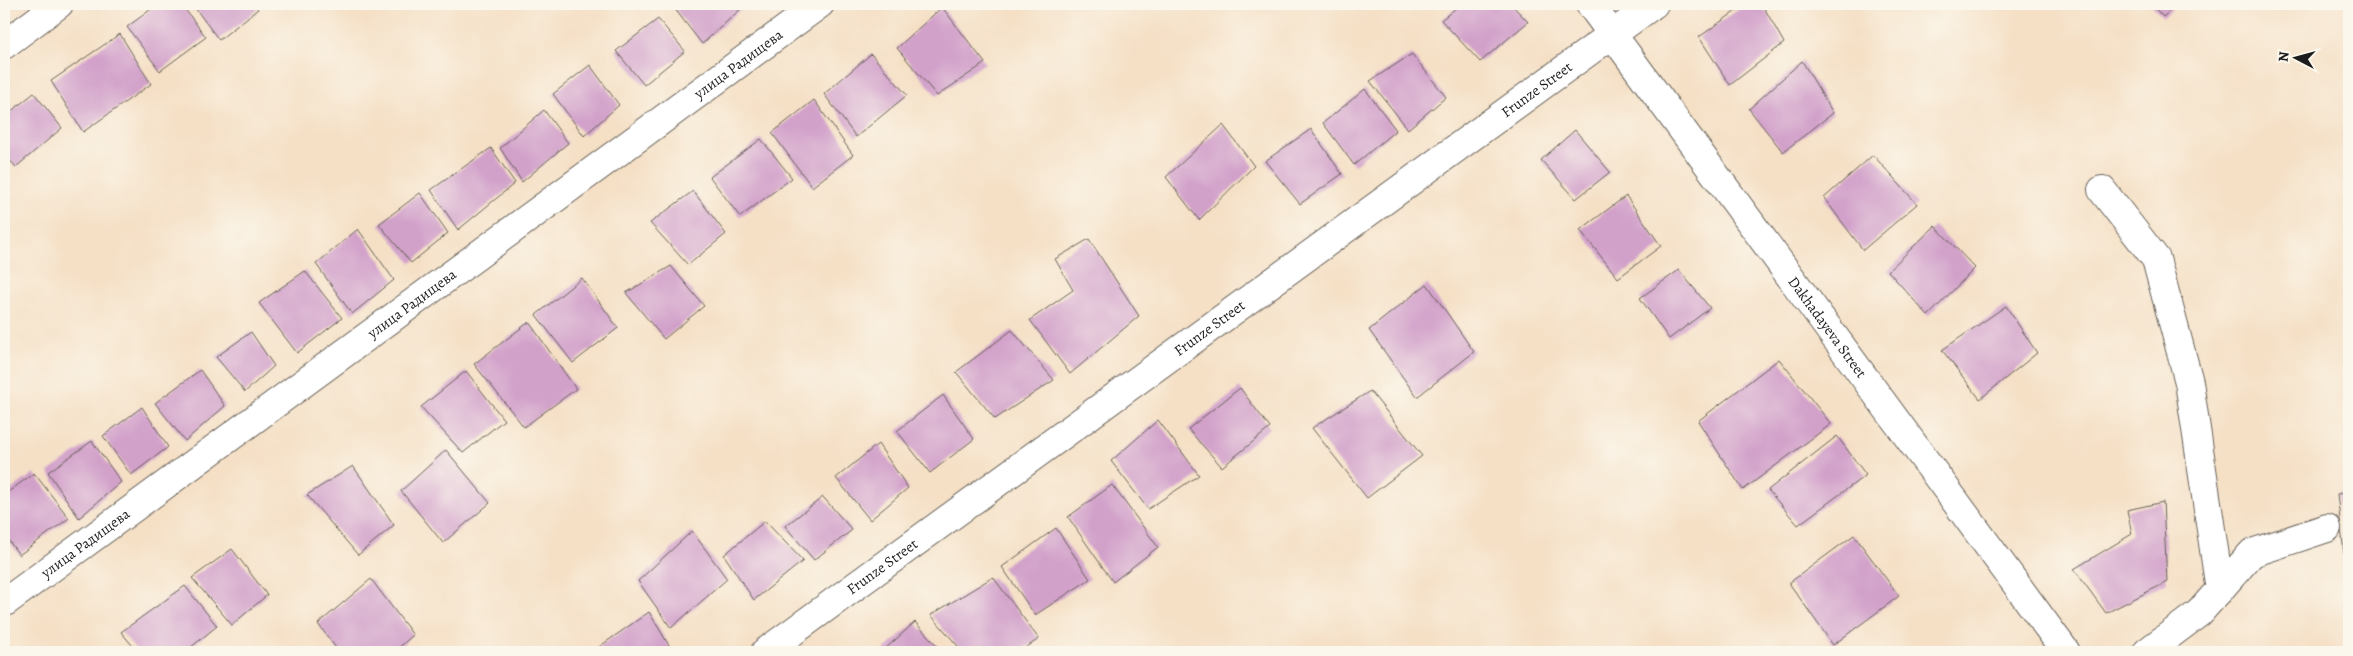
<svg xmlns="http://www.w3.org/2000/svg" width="2353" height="656" viewBox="0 0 2353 656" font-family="Alegreya,serif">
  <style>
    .building { fill: #d2a1ca }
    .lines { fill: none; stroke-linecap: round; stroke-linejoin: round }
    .minor-casing { stroke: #686158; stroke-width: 30 }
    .minor { stroke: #fff; stroke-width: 28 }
    .labels { text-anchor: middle; stroke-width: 4.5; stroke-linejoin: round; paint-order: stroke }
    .street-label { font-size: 15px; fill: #1c1c1c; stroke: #fbf7ec }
  </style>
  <rect width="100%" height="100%" fill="#fbf7ec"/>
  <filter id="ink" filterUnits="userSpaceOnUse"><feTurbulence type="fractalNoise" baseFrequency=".02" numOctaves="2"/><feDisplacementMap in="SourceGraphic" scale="10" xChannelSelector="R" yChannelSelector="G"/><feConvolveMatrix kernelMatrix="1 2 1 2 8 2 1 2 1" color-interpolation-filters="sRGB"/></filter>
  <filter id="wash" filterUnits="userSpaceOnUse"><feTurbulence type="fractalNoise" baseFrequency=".0096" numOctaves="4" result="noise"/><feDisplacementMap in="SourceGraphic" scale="20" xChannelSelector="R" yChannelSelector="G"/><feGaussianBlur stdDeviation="1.12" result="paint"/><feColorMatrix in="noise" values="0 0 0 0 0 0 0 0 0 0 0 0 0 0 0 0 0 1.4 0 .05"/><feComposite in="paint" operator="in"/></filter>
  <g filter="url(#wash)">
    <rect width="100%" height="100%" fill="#f5e0c6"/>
    <g id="blocks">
      <!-- building -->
      <g class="building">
        <polygon points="158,4 181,4 206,37 160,71 127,27"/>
        <polygon points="192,4 254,4 258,9 219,40"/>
        <polygon points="680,4 738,4 742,8 702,44 674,8"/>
        <polygon points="1461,4 1511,4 1528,22 1480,62 1441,20"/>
        <polygon points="1746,4 1762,4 1784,43 1730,85 1699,37"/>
        <polygon points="2151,4 2178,4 2163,17"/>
        <polygon points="942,7 985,63 937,96 897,48"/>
        <polygon points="658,19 685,51 644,85 616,51"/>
        <polygon points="120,34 151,84 83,132 51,81"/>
        <polygon points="871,54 907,95 856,137 824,94"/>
        <polygon points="1412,54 1446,97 1408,129 1370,81"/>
        <polygon points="1802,61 1833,113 1783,152 1749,109"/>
        <polygon points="590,65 619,105 584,136 553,94"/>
        <polygon points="1365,89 1396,130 1354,165 1323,123"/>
        <polygon points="34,93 62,128 16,167 4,154 4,117"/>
        <polygon points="814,100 853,155 812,187 772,133"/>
        <polygon points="544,110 568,143 522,182 500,148"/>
        <polygon points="1223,125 1254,166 1199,220 1166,177"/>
        <polygon points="1311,129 1342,174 1300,204 1265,161"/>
        <polygon points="1575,130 1610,172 1576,199 1541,160"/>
        <polygon points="761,139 792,178 740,217 710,177"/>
        <polygon points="491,148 515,183 458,230 431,190"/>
        <polygon points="1873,155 1917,204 1863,250 1824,198"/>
        <polygon points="693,191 726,234 688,265 650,223"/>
        <polygon points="420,193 448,233 411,263 379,224"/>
        <polygon points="1626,196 1661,246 1618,278 1580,230"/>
        <polygon points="1935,226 1975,268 1928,316 1888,271"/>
        <polygon points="358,229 394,280 352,314 316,264"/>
        <polygon points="1089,239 1139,316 1070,374 1030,320 1073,290 1055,259"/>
        <polygon points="671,266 704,306 664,339 626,293"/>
        <polygon points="1679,270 1710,308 1669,339 1640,298"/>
        <polygon points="305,271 342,318 297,353 259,303"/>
        <polygon points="582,278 618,328 573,363 536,315"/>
        <polygon points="1427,284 1474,352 1417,397 1369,330"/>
        <polygon points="2006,306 2037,353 1980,399 1942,350"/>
        <polygon points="529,322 576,389 524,427 474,364"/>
        <polygon points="1012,330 1054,380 995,419 956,372"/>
        <polygon points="251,332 274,366 245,392 216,357"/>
        <polygon points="1779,359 1831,424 1743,490 1698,421"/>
        <polygon points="200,370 225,406 185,441 155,403"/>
        <polygon points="466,371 504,420 463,453 421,407"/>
        <polygon points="1240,388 1270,428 1222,467 1188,429"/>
        <polygon points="1370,391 1422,456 1367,498 1312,428"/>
        <polygon points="943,395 974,439 930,473 897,431"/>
        <polygon points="142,407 168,447 131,475 103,436"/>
        <polygon points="1158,420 1199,475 1148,509 1111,461"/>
        <polygon points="1837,436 1866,475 1798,525 1768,490"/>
        <polygon points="92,441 121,482 79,518 48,472"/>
        <polygon points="878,444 908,488 870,520 836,478"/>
        <polygon points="446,450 490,503 443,543 401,491"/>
        <polygon points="353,466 394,525 358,555 307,495"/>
        <polygon points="34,473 69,518 19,555 4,534 4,495"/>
        <polygon points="1112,485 1158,547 1113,582 1068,517"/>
        <polygon points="2349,492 2349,587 2348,587 2337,494"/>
        <polygon points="823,497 852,530 814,560 785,526"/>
        <polygon points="2163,502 2167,582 2106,613 2074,569 2132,534 2127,510"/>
        <polygon points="765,521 803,561 754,600 724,555"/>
        <polygon points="1056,528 1090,579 1035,615 1002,567"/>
        <polygon points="692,531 727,579 671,628 638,581"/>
        <polygon points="1854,535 1899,596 1833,645 1789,583"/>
        <polygon points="232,549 267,595 232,625 192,578"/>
        <polygon points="993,577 1039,639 1019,652 963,652 931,615"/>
        <polygon points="371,579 413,635 394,652 339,652 318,624"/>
        <polygon points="185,586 217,626 185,652 138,652 121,632"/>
        <polygon points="649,612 673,652 599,652 596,649"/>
        <polygon points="915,622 943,652 886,652 884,650"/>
      </g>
    </g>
  </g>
  <g filter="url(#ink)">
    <use href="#blocks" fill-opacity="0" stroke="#686158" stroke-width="1"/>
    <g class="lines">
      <!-- minor casing -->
      <g class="minor-casing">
        <g id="minor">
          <path id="s1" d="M1590,4L2066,652"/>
          <polyline points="4,45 59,4"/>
          <polyline points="2102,190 2156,259 2189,382 2220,590"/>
          <path id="s2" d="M4,603L820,4"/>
          <path id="s3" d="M765,652L1654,4"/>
          <polyline points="2147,652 2199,613 2252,553 2327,528"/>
        </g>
      </g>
      <!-- minor -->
      <use href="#minor" class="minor"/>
    </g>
  </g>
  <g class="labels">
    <!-- street labels -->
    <g class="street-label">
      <text dy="5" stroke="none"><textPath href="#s2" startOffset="911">улица Радищева</textPath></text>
      <text dy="5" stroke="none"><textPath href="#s3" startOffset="955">Frunze Street</textPath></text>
      <text dy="5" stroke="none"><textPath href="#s2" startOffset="506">улица Радищева</textPath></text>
      <text dy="5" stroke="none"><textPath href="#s3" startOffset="550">Frunze Street</textPath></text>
      <text dy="5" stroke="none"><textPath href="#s1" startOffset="401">Dakhadayeva Street</textPath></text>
      <text dy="5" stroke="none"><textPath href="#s2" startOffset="101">улица Радищева</textPath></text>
      <text dy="5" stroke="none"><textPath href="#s3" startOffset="145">Frunze Street</textPath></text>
    </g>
  </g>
  <!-- margin -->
  <rect width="2353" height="656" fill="none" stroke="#fbf7ec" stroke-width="20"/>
  <!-- north arrow -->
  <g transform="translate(2296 58) rotate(276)" stroke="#fbf7ec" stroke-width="4" paint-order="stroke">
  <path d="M0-4L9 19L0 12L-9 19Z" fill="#1c1c1c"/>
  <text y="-8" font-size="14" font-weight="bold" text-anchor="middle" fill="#1c1c1c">N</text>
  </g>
</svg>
